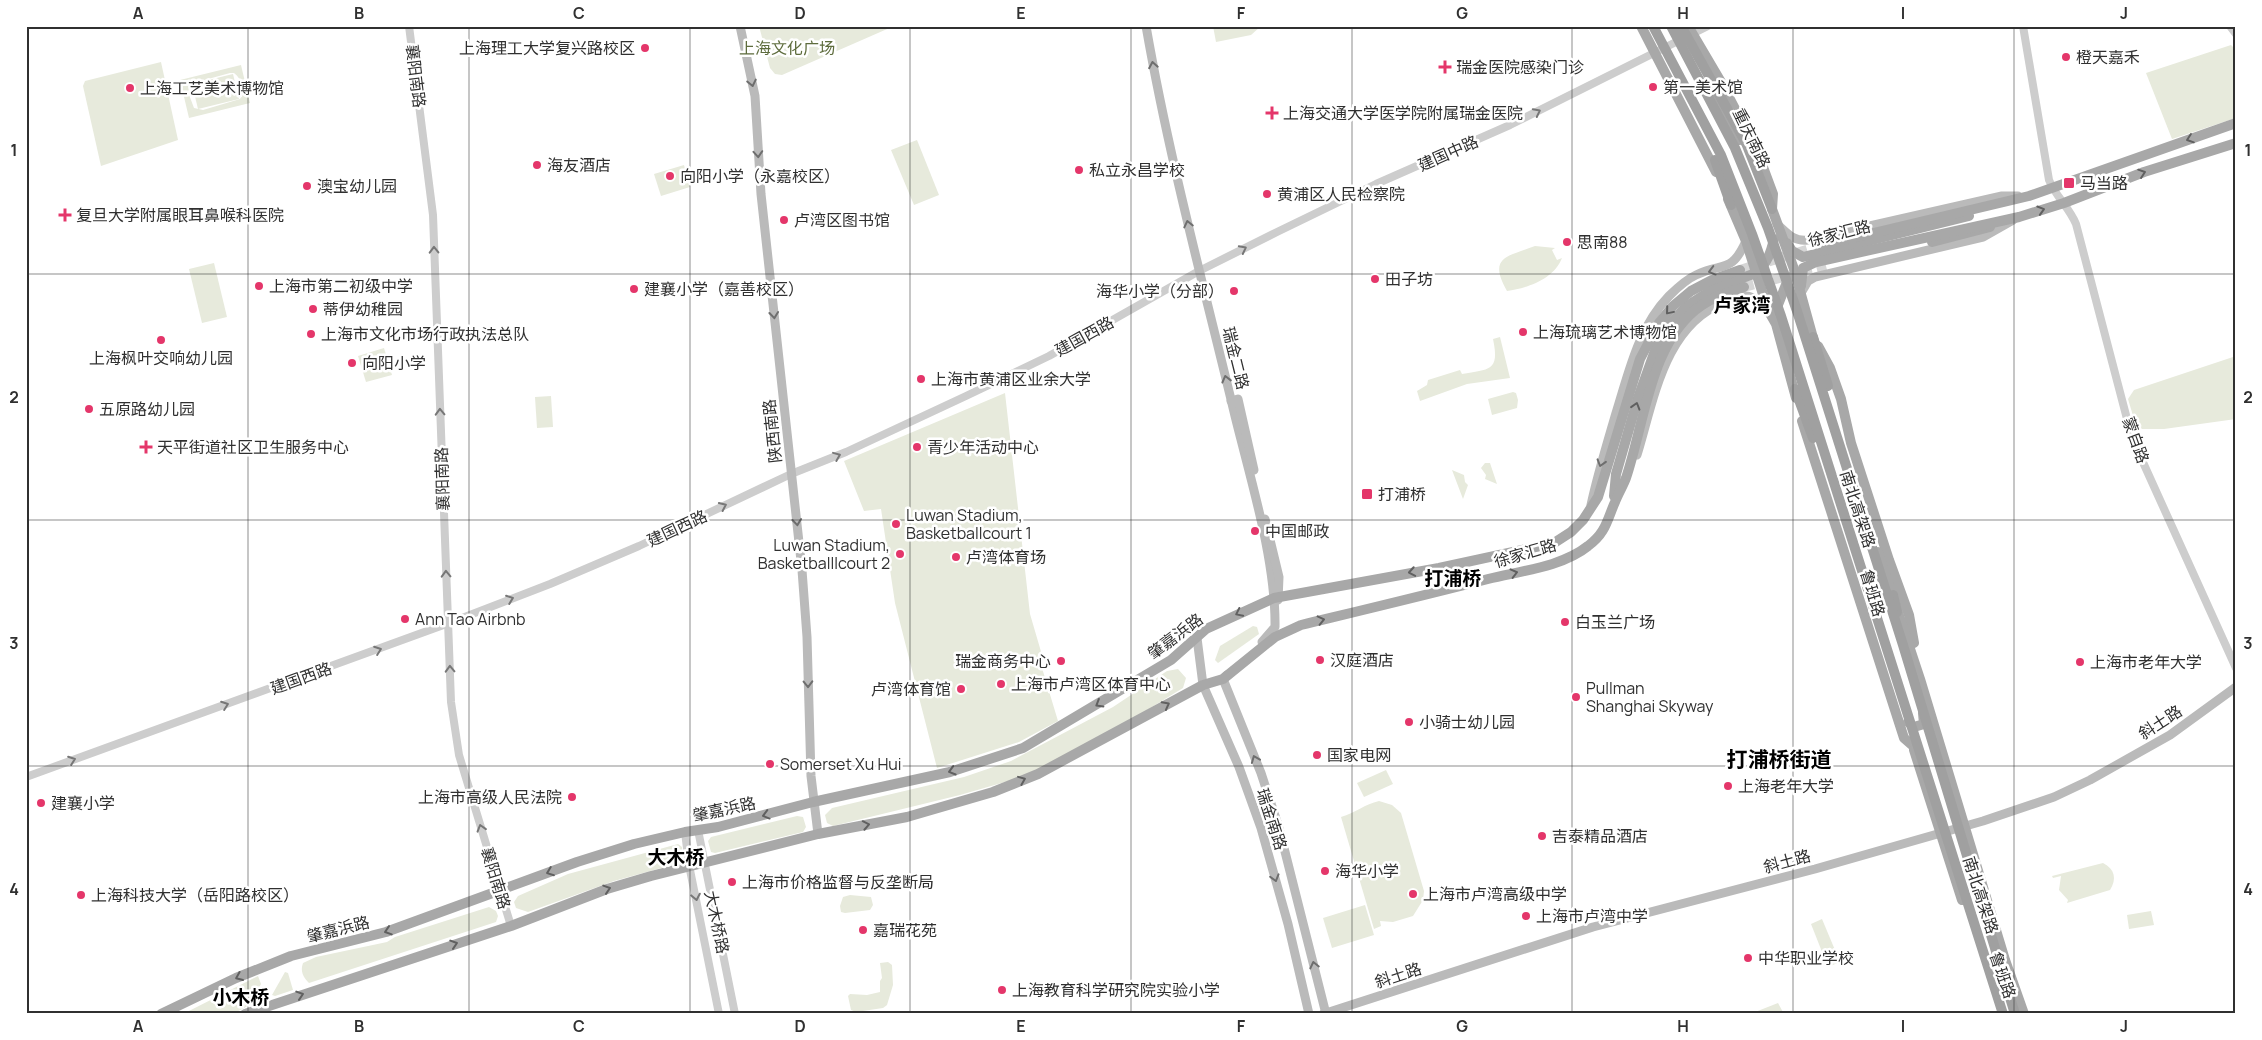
<svg xmlns="http://www.w3.org/2000/svg" width="2262" height="1040" viewBox="0 0 2262 1040" font-family="Manrope,'Noto Sans SC',sans-serif">
  <style>
    .green { fill: #e7eadc; fill-rule: evenodd }
    .lines { fill: none; stroke-linecap: round; stroke-linejoin: round }
    .primary-tunnel { stroke: #d6d6d6; stroke-width: 10; stroke-dasharray: 10 5; stroke-linecap: butt }
    .tertiary { stroke: #cdcdcd; stroke-width: 8 }
    .secondary { stroke: #bababa; stroke-width: 9 }
    .primary { stroke: #a8a8a8; stroke-width: 10 }
    .trunk { stroke: #a0a0a0; stroke-width: 10 }
    .trunk-bridge { stroke: #a0a0a0; stroke-width: 10 }
    .oneway { stroke: #6e6e6e }
    .oneway2 { stroke: #777 }
    .oneway3 { stroke: #606060 }
    .grid { fill: none; stroke: #303030; stroke-width: 1; stroke-opacity: 0.55 }
    .poi-dot { fill: #e4366a; stroke: #fff; stroke-width: 2 }
    .labels { text-anchor: middle; stroke-width: 5; stroke-linejoin: round; paint-order: stroke }
    .poi-label { font-size: 16px; fill: #303030; stroke: #fff; text-anchor: start }
    .park-label { font-size: 16px; fill: #5e6c3d; stroke: #fff }
    .street-label { font-size: 16px; fill: #303030; stroke: #fff }
    .quarter-label { font-size: 19px; font-weight: bold; fill: #000; stroke: #fff }
    .district-label { font-size: 21px; font-weight: bold; fill: #000; stroke: #fff }
    .neatline { fill: none; stroke: #303030; stroke-width: 2 }
    .grid-label { font-size: 16px; text-anchor: middle; font-weight: bold; fill: #303030 }
  </style>
  <rect width="100%" height="100%" fill="#fff"/>
  <!-- green -->
  <g class="green">
    <polygon points="759,26 894,26 782,75 775,74 770,68"/>
    <polygon points="1213,26 1261,26 1251,35 1216,42"/>
    <polygon points="2231,45 2236,50 2236,118 2172,139 2146,73"/>
    <polygon points="161,62 178,140 101,166 83,86 85,81"/>
    <path d="M241,65L250,103L189,118L180,80ZM230,73H234C242,79 246,91 240,99L203,110L194,108L188,92L190,84Z"/>
    <polygon points="233,74 239,99 198,109 192,84"/>
    <polygon points="917,140 939,195 914,205 891,150"/>
    <polygon points="684,165 690,187 661,196 654,174"/>
    <path d="M1535,246L1555,248L1552,250L1557,260L1562,258C1554,279 1528,288 1507,291C1488,257 1506,257 1535,246Z"/>
    <polygon points="214,263 227,317 202,323 189,269"/>
    <path d="M1500,337L1510,378L1467,384L1420,401L1417,391L1427,385L1428,380L1460,370L1462,374C1489,369 1500,372 1493,339Z"/>
    <polygon points="384,348 392,375 366,382 358,356"/>
    <polygon points="2236,356 2236,419 2164,429 2137,429 2128,399 2134,390"/>
    <polygon points="1513,392 1516,393 1518,400 1517,408 1492,415 1488,399"/>
    <polygon points="1005,393 1030,614 1042,655 1039,658 1058,721 1019,742 937,768 895,603 881,509 864,511 844,461"/>
    <polygon points="551,396 553,427 537,428 535,397"/>
    <polygon points="1485,463 1490,463 1497,484 1485,479 1486,475 1481,468"/>
    <polygon points="1452,470 1464,475 1465,482 1468,485 1463,499"/>
    <polygon points="1253,626 1257,627 1259,634 1218,663 1215,660 1220,646"/>
    <polygon points="1178,669 1186,678 1183,688 1124,724 1029,775 960,795 833,826 827,823 825,815 832,808 964,777 1011,761 1113,707 1167,671"/>
    <polygon points="1386,770 1393,784 1364,797 1357,783"/>
    <path d="M1379,801L1392,805L1401,813L1424,891L1423,900L1413,916L1393,922L1380,921L1381,926L1374,929L1341,817C1355,813 1365,804 1379,801Z"/>
    <polygon points="797,816 803,817 806,827 803,832 715,853 711,852 708,841 711,837"/>
    <polygon points="678,844 682,847 683,862 614,881 528,912 516,908 514,902 518,896 568,874"/>
    <path d="M2103,863C2115,869 2117,879 2110,890L2067,903L2068,900L2059,890L2061,876L2053,878L2052,876Z"/>
    <polygon points="850,895 871,897 873,905 870,910 845,913 841,912 840,906 843,897"/>
    <polygon points="1365,905 1374,935 1332,948 1323,918"/>
    <path d="M489,907L496,911L498,916L496,922L309,983C303,977 300,971 303,963L316,957L387,942L395,937Z"/>
    <polygon points="2151,911 2154,925 2129,929 2127,915"/>
    <polygon points="1822,919 1840,962 1828,967 1811,924"/>
    <polygon points="888,962 892,965 893,985 887,1005 883,1008 856,1012 851,1010 848,996 850,994 867,995 880,992 880,981 882,978 880,963"/>
    <polygon points="285,972 288,973 293,990 275,996 272,995"/>
    <path d="M258,976L261,984C258,989 255,997 251,1002C237,1020 203,1014 183,1014Z"/>
    <polygon points="1778,1003 1784,1014 1750,1014"/>
  </g>
  <g class="lines">
    <!-- primary-tunnel -->
    <g class="primary-tunnel">
      <polyline points="1740,270 1823,245"/>
      <polyline points="1744,287 1826,266"/>
    </g>
    <!-- tertiary -->
    <g class="tertiary">
      <polyline points="409,26 433,215 451,702 459,755 511,926"/>
      <path d="M2023,26L2049,180C2056,197 2069,207 2076,224L2132,438L2236,668"/>
      <polyline points="2230,26 2236,34"/>
      <polyline points="26,777 449,623 550,584 639,546 791,474 846,452 966,396 1049,356 1199,271 1277,232 1376,184 1510,125 1708,26"/>
      <polyline points="698,830 735,1014"/>
      <polyline points="685,832 689,865 719,1014"/>
    </g>
    <!-- secondary -->
    <g class="secondary">
      <polyline points="740,26 755,96 761,194 802,570 807,637 811,776 818,834"/>
      <path d="M1146,26C1169,158 1204,287 1235,416C1251,481 1276,561 1275,627L1262,642"/>
      <path d="M1777,224C1787,233 1794,242 1808,240L2002,196H2018"/>
      <polyline points="1801,293 1808,281 1815,277 1983,237 2013,220"/>
      <polyline points="1231,401 1238,399 1254,470"/>
      <path d="M1637,455C1654,400 1664,325 1725,302C1747,293 1751,293 1768,310"/>
      <path d="M1591,505C1598,473 1607,444 1616,413C1629,372 1638,328 1669,296C1676,289 1687,279 1696,275C1724,262 1731,274 1746,241"/>
      <polyline points="1265,519 1279,577 1278,600"/>
      <polyline points="1197,638 1203,685 1239,767 1261,828 1288,924 1309,1014"/>
      <polyline points="1227,675 1223,679 1261,773 1279,828 1326,1014"/>
      <polyline points="1323,1014 1593,927 1815,869 1983,821 2054,797 2090,780 2170,735 2236,687"/>
    </g>
    <!-- primary -->
    <g class="primary">
      <polyline points="1641,26 1716,172"/>
      <polyline points="1688,26 1721,82 1757,151 1773,194 1772,209 1794,269 1815,345"/>
      <polyline points="1712,91 1739,140"/>
      <polyline points="1728,199 1746,241 1768,310 1776,324 1796,398"/>
      <polyline points="1932,242 1990,227"/>
      <polyline points="1787,243 1792,251 1803,257 1969,216"/>
      <polyline points="1823,245 2029,196 2236,123"/>
      <polyline points="1801,286 1803,268 1816,262 2019,217 2064,203 2144,172 2236,143"/>
      <polyline points="1776,310 1789,277"/>
      <polyline points="1818,346 1830,368 1841,399 1851,443 1889,560 1909,615 1914,643"/>
      <polyline points="1802,421 1904,738 1912,745"/>
      <path d="M1614,496L1616,474L1638,398L1657,345L1671,323L1687,306L1715,288L1756,273C1767,264 1771,252 1774,239"/>
      <polyline points="1878,552 1920,679 2005,960 2024,1014"/>
      <polyline points="1908,722 1914,727 1924,724 1923,713"/>
      <polyline points="1914,750 1962,900"/>
      <polyline points="161,1014 236,978 291,956 386,932 577,862 634,844 685,832 718,827 813,802 950,772 1023,748 1171,660 1206,629 1274,598 1439,568 1554,543 1571,532 1583,520 1598,497 1640,359 1659,323 1673,306 1691,291 1712,280 1740,270"/>
      <path d="M245,1014L511,926L607,889L651,876L818,834L907,817L993,792L1038,774L1203,685L1223,679L1275,637L1301,625C1363,610 1426,595 1488,579C1520,571 1562,567 1588,546C1606,533 1607,520 1615,502C1618,494 1623,486 1626,478C1645,422 1650,340 1702,305C1715,296 1729,292 1744,287"/>
    </g>
    <!-- trunk -->
    <g class="trunk">
      <polyline points="1746,143 1772,209"/>
      <polyline points="1715,160 1731,205"/>
      <polyline points="1813,337 1828,386"/>
      <polyline points="1795,389 1813,438"/>
      <polyline points="1893,595 1897,612"/>
    </g>
    <!-- trunk-bridge -->
    <g class="trunk-bridge">
      <polyline points="1653,26 1721,155 1752,234 1781,316 2003,1014"/>
      <polyline points="1671,26 1735,148 1768,228 1797,311 1903,645 2015,1014"/>
      <polyline points="1681,26 1746,143"/>
    </g>
  </g>
  <!-- one-way arrows -->
  <defs><path id="oneway-chevron" d="M-2-3.5L2.5 0L-2 3.5" fill="none" stroke-width="1.6" stroke-linecap="round" stroke-linejoin="round" transform="scale(1.25)"/></defs>
  <g class="oneway">
    <use href="#oneway-chevron" transform="translate(1153 65) rotate(-100)"/>
    <use href="#oneway-chevron" transform="translate(752 83) rotate(78)"/>
    <use href="#oneway-chevron" transform="translate(758 154) rotate(86)"/>
    <use href="#oneway-chevron" transform="translate(1188 224) rotate(-103)"/>
    <use href="#oneway-chevron" transform="translate(1712 271) rotate(165)"/>
    <use href="#oneway-chevron" transform="translate(774 315) rotate(84)"/>
    <use href="#oneway-chevron" transform="translate(1226 379) rotate(-104)"/>
    <use href="#oneway-chevron" transform="translate(1601 463) rotate(107)"/>
    <use href="#oneway-chevron" transform="translate(797 522) rotate(84)"/>
    <use href="#oneway-chevron" transform="translate(808 684) rotate(89)"/>
    <use href="#oneway-chevron" transform="translate(1255 759) rotate(-112)"/>
    <use href="#oneway-chevron" transform="translate(1275 878) rotate(74)"/>
    <use href="#oneway-chevron" transform="translate(1314 965) rotate(-103)"/>
  </g>
  <g class="oneway2">
    <use href="#oneway-chevron" transform="translate(1537 112) rotate(-27)"/>
    <use href="#oneway-chevron" transform="translate(1243 249) rotate(-27)"/>
    <use href="#oneway-chevron" transform="translate(434 250) rotate(-91)"/>
    <use href="#oneway-chevron" transform="translate(440 412) rotate(-92)"/>
    <use href="#oneway-chevron" transform="translate(837 456) rotate(-22)"/>
    <use href="#oneway-chevron" transform="translate(723 506) rotate(-25)"/>
    <use href="#oneway-chevron" transform="translate(446 574) rotate(-92)"/>
    <use href="#oneway-chevron" transform="translate(510 599) rotate(-21)"/>
    <use href="#oneway-chevron" transform="translate(378 650) rotate(-20)"/>
    <use href="#oneway-chevron" transform="translate(450 669) rotate(-92)"/>
    <use href="#oneway-chevron" transform="translate(225 705) rotate(-20)"/>
    <use href="#oneway-chevron" transform="translate(72 760) rotate(-20)"/>
    <use href="#oneway-chevron" transform="translate(481 828) rotate(-107)"/>
    <use href="#oneway-chevron" transform="translate(696 897) rotate(79)"/>
  </g>
  <g class="oneway3">
    <use href="#oneway-chevron" transform="translate(2190 139) rotate(161)"/>
    <use href="#oneway-chevron" transform="translate(2142 173) rotate(-19)"/>
    <use href="#oneway-chevron" transform="translate(2041 210) rotate(-17)"/>
    <use href="#oneway-chevron" transform="translate(1669 311) rotate(130)"/>
    <use href="#oneway-chevron" transform="translate(1636 406) rotate(-73)"/>
    <use href="#oneway-chevron" transform="translate(1412 572) rotate(170)"/>
    <use href="#oneway-chevron" transform="translate(1514 573) rotate(-14)"/>
    <use href="#oneway-chevron" transform="translate(1239 613) rotate(154)"/>
    <use href="#oneway-chevron" transform="translate(1321 620) rotate(-13)"/>
    <use href="#oneway-chevron" transform="translate(1099 704) rotate(149)"/>
    <use href="#oneway-chevron" transform="translate(1166 705) rotate(-28)"/>
    <use href="#oneway-chevron" transform="translate(952 771) rotate(164)"/>
    <use href="#oneway-chevron" transform="translate(1022 780) rotate(-22)"/>
    <use href="#oneway-chevron" transform="translate(766 815) rotate(165)"/>
    <use href="#oneway-chevron" transform="translate(866 825) rotate(-11)"/>
    <use href="#oneway-chevron" transform="translate(550 872) rotate(159)"/>
    <use href="#oneway-chevron" transform="translate(607 889) rotate(-18)"/>
    <use href="#oneway-chevron" transform="translate(388 931) rotate(162)"/>
    <use href="#oneway-chevron" transform="translate(454 944) rotate(-18)"/>
    <use href="#oneway-chevron" transform="translate(239 977) rotate(157)"/>
    <use href="#oneway-chevron" transform="translate(300 995) rotate(-18)"/>
  </g>
  <!-- grid -->
  <path class="grid" d="M248,26V1014M469,26V1014M690,26V1014M910,26V1014M1131,26V1014M1352,26V1014M1572,26V1014M1793,26V1014M2014,26V1014M26,274H2236M26,520H2236M26,766H2236"/>
  <!-- markers -->
  <g class="poi-dot">
    <circle cx="645" cy="48" r="5"/>
    <circle cx="2066" cy="57" r="5"/>
    <path d="M1442.5 59.5h5v5h5v5h-5v5h-5v-5h-5v-5h5z"/>
    <circle cx="1653" cy="87" r="5"/>
    <circle cx="130" cy="88" r="5"/>
    <path d="M1269.5 105.5h5v5h5v5h-5v5h-5v-5h-5v-5h5z"/>
    <circle cx="537" cy="165" r="5"/>
    <circle cx="1079" cy="170" r="5"/>
    <circle cx="670" cy="176" r="5"/>
    <rect x="2063" y="177" width="12" height="12" rx="2.5"/>
    <circle cx="307" cy="186" r="5"/>
    <circle cx="1267" cy="194" r="5"/>
    <path d="M62.5 207.5h5v5h5v5h-5v5h-5v-5h-5v-5h5z"/>
    <circle cx="784" cy="220" r="5"/>
    <circle cx="1567" cy="242" r="5"/>
    <circle cx="1375" cy="279" r="5"/>
    <circle cx="259" cy="286" r="5"/>
    <circle cx="634" cy="289" r="5"/>
    <circle cx="1234" cy="291" r="5"/>
    <circle cx="313" cy="309" r="5"/>
    <circle cx="1523" cy="332" r="5"/>
    <circle cx="311" cy="334" r="5"/>
    <circle cx="161" cy="340" r="5"/>
    <circle cx="352" cy="363" r="5"/>
    <circle cx="921" cy="379" r="5"/>
    <circle cx="89" cy="409" r="5"/>
    <path d="M143.5 439.5h5v5h5v5h-5v5h-5v-5h-5v-5h5z"/>
    <circle cx="917" cy="447" r="5"/>
    <rect x="1361" y="488" width="12" height="12" rx="2.5"/>
    <circle cx="896" cy="524" r="5"/>
    <circle cx="1255" cy="531" r="5"/>
    <circle cx="900" cy="554" r="5"/>
    <circle cx="956" cy="557" r="5"/>
    <circle cx="405" cy="619" r="5"/>
    <circle cx="1565" cy="622" r="5"/>
    <circle cx="1320" cy="660" r="5"/>
    <circle cx="1061" cy="661" r="5"/>
    <circle cx="2080" cy="662" r="5"/>
    <circle cx="1001" cy="684" r="5"/>
    <circle cx="961" cy="689" r="5"/>
    <circle cx="1576" cy="697" r="5"/>
    <circle cx="1409" cy="722" r="5"/>
    <circle cx="1317" cy="755" r="5"/>
    <circle cx="770" cy="764" r="5"/>
    <circle cx="1728" cy="786" r="5"/>
    <circle cx="572" cy="797" r="5"/>
    <circle cx="41" cy="803" r="5"/>
    <circle cx="1542" cy="836" r="5"/>
    <circle cx="1325" cy="871" r="5"/>
    <circle cx="732" cy="882" r="5"/>
    <circle cx="1413" cy="894" r="5"/>
    <circle cx="81" cy="895" r="5"/>
    <circle cx="1526" cy="916" r="5"/>
    <circle cx="863" cy="930" r="5"/>
    <circle cx="1748" cy="958" r="5"/>
    <circle cx="1002" cy="990" r="5"/>
  </g>
  <g class="labels">
    <!-- poi labels -->
    <g class="poi-label">
      <text x="635" y="54" text-anchor="end">上海理工大学复兴路校区</text>
      <text x="2076" y="63">橙天嘉禾</text>
      <text x="1456" y="73">瑞金医院感染门诊</text>
      <text x="1663" y="93">第一美术馆</text>
      <text x="140" y="94">上海工艺美术博物馆</text>
      <text x="1283" y="119">上海交通大学医学院附属瑞金医院</text>
      <text x="547" y="171">海友酒店</text>
      <text x="1089" y="176">私立永昌学校</text>
      <text x="680" y="182">向阳小学（永嘉校区）</text>
      <text x="2080" y="189">马当路</text>
      <text x="317" y="192">澳宝幼儿园</text>
      <text x="1277" y="200">黄浦区人民检察院</text>
      <text x="76" y="221">复旦大学附属眼耳鼻喉科医院</text>
      <text x="794" y="226">卢湾区图书馆</text>
      <text x="1577" y="248">思南88</text>
      <text x="1385" y="285">田子坊</text>
      <text x="269" y="292">上海市第二初级中学</text>
      <text x="644" y="295">建襄小学（嘉善校区）</text>
      <text x="1224" y="297" text-anchor="end">海华小学（分部）</text>
      <text x="323" y="315">蒂伊幼稚园</text>
      <text x="1533" y="338">上海琉璃艺术博物馆</text>
      <text x="321" y="340">上海市文化市场行政执法总队</text>
      <text x="161" y="364" text-anchor="middle">上海枫叶交响幼儿园</text>
      <text x="362" y="369">向阳小学</text>
      <text x="931" y="385">上海市黄浦区业余大学</text>
      <text x="99" y="415">五原路幼儿园</text>
      <text x="157" y="453">天平街道社区卫生服务中心</text>
      <text x="927" y="453">青少年活动中心</text>
      <text x="1378" y="500">打浦桥</text>
      <text x="906" y="521">Luwan Stadium,<tspan x="906" dy="18">Basketballcourt 1</tspan></text>
      <text x="1265" y="537">中国邮政</text>
      <text x="890" y="551" text-anchor="end">Luwan Stadium,<tspan x="890" dy="18">Basketballlcourt 2</tspan></text>
      <text x="966" y="563">卢湾体育场</text>
      <text x="415" y="625">Ann Tao Airbnb</text>
      <text x="1575" y="628">白玉兰广场</text>
      <text x="1330" y="666">汉庭酒店</text>
      <text x="1051" y="667" text-anchor="end">瑞金商务中心</text>
      <text x="2090" y="668">上海市老年大学</text>
      <text x="1011" y="690">上海市卢湾区体育中心</text>
      <text x="1586" y="694">Pullman<tspan x="1586" dy="18">Shanghai Skyway</tspan></text>
      <text x="951" y="695" text-anchor="end">卢湾体育馆</text>
      <text x="1419" y="728">小骑士幼儿园</text>
      <text x="1327" y="761">国家电网</text>
      <text x="780" y="770">Somerset Xu Hui</text>
      <text x="1738" y="792">上海老年大学</text>
      <text x="562" y="803" text-anchor="end">上海市高级人民法院</text>
      <text x="51" y="809">建襄小学</text>
      <text x="1552" y="842">吉泰精品酒店</text>
      <text x="1335" y="877">海华小学</text>
      <text x="742" y="888">上海市价格监督与反垄断局</text>
      <text x="1423" y="900">上海市卢湾高级中学</text>
      <text x="91" y="901">上海科技大学（岳阳路校区）</text>
      <text x="1536" y="922">上海市卢湾中学</text>
      <text x="873" y="936">嘉瑞花苑</text>
      <text x="1758" y="964">中华职业学校</text>
      <text x="1012" y="996">上海教育科学研究院实验小学</text>
    </g>
    <!-- park labels -->
    <g class="park-label">
      <text x="787" y="54">上海文化广场</text>
    </g>
    <!-- street labels -->
    <g class="street-label">
      <text transform="translate(416 76) rotate(83)" y="6">襄阳南路</text>
      <text transform="translate(1752 138) rotate(64)" y="6">重庆南路</text>
      <text transform="translate(1448 153) rotate(-24)" y="6">建国中路</text>
      <text transform="translate(1839 233) rotate(-14)" y="6">徐家汇路</text>
      <text transform="translate(1084 336) rotate(-29)" y="6">建国西路</text>
      <text transform="translate(1236 358) rotate(76)" y="6">瑞金二路</text>
      <text transform="translate(772 431) rotate(-96)" y="6">陕西南路</text>
      <text transform="translate(2136 440) rotate(70)" y="6">蒙自路</text>
      <text transform="translate(442 479) rotate(-92)" y="6">襄阳南路</text>
      <text transform="translate(1858 509) rotate(72)" y="6">南北高架路</text>
      <text transform="translate(677 528) rotate(-25)" y="6">建国西路</text>
      <text transform="translate(1525 553) rotate(-16)" y="6">徐家汇路</text>
      <text transform="translate(1873 593) rotate(73)" y="6">鲁班路</text>
      <text transform="translate(1175 636) rotate(-37)" y="6">肇嘉浜路</text>
      <text transform="translate(301 678) rotate(-20)" y="6">建国西路</text>
      <text transform="translate(2160 722) rotate(-33)" y="6">斜土路</text>
      <text transform="translate(724 809) rotate(-12)" y="6">肇嘉浜路</text>
      <text transform="translate(1272 819) rotate(72)" y="6">瑞金南路</text>
      <text transform="translate(1787 861) rotate(-15)" y="6">斜土路</text>
      <text transform="translate(496 878) rotate(73)" y="6">襄阳南路</text>
      <text transform="translate(1981 895) rotate(72)" y="6">南北高架路</text>
      <text transform="translate(717 922) rotate(78)" y="6">大木桥路</text>
      <text transform="translate(338 929) rotate(-14)" y="6">肇嘉浜路</text>
      <text transform="translate(1398 975) rotate(-18)" y="6">斜土路</text>
      <text transform="translate(2003 975) rotate(71)" y="6">鲁班路</text>
    </g>
    <!-- quarter labels -->
    <g class="quarter-label">
      <text x="1742" y="312">卢家湾</text>
      <text x="1453" y="585">打浦桥</text>
      <text x="676" y="864">大木桥</text>
      <text x="241" y="1004">小木桥</text>
    </g>
    <!-- district labels -->
    <g class="district-label">
      <text x="1779" y="767">打浦桥街道</text>
    </g>
  </g>
  <!-- border -->
  <rect width="2262" height="1040" fill="none" stroke="#ffffff" stroke-width="55"/>
  <rect x="28" y="28" width="2206" height="984" class="neatline"/>
  <g class="grid-label">
    <text x="138" y="19">A</text>
    <text x="359" y="19">B</text>
    <text x="579" y="19">C</text>
    <text x="800" y="19">D</text>
    <text x="1021" y="19">E</text>
    <text x="1241" y="19">F</text>
    <text x="1462" y="19">G</text>
    <text x="1683" y="19">H</text>
    <text x="1903" y="19">I</text>
    <text x="2124" y="19">J</text>
    <text x="14" y="156">1</text>
    <text x="2248" y="156">1</text>
    <text x="14" y="403">2</text>
    <text x="2248" y="403">2</text>
    <text x="14" y="649">3</text>
    <text x="2248" y="649">3</text>
    <text x="14" y="895">4</text>
    <text x="2248" y="895">4</text>
    <text x="138" y="1032">A</text>
    <text x="359" y="1032">B</text>
    <text x="579" y="1032">C</text>
    <text x="800" y="1032">D</text>
    <text x="1021" y="1032">E</text>
    <text x="1241" y="1032">F</text>
    <text x="1462" y="1032">G</text>
    <text x="1683" y="1032">H</text>
    <text x="1903" y="1032">I</text>
    <text x="2124" y="1032">J</text>
  </g>
</svg>
